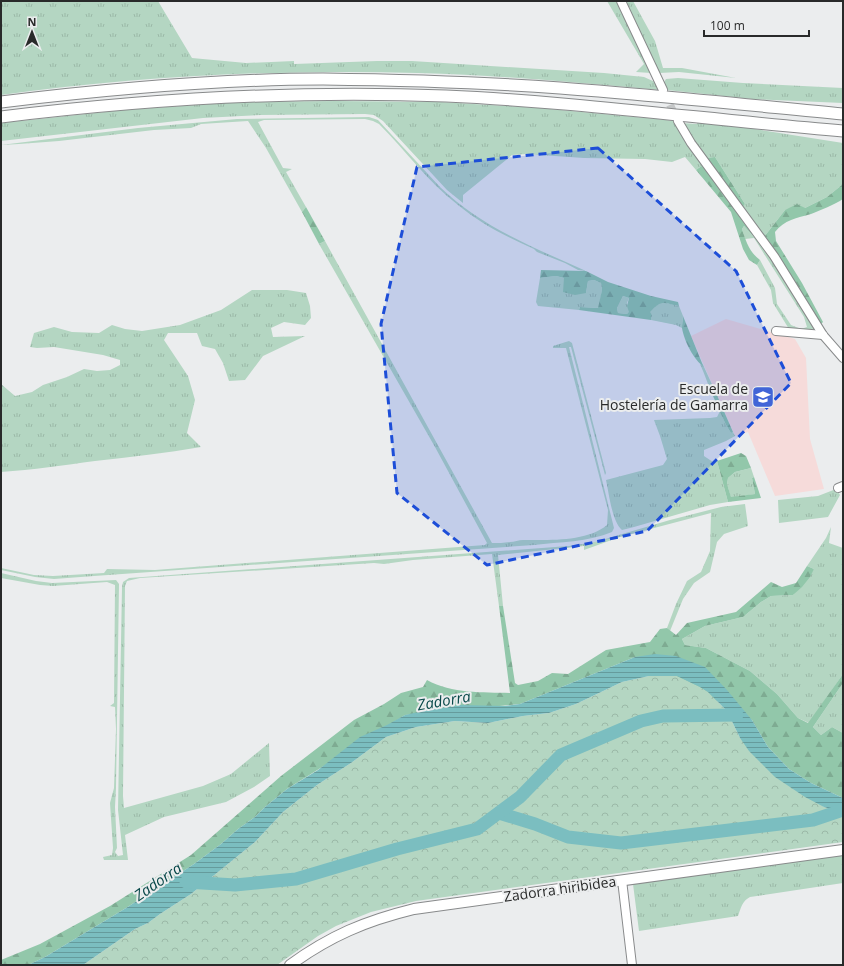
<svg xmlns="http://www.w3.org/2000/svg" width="844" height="966" viewBox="0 0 844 966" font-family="'Open Sans',sans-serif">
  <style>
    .education { fill: #f6dbda }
    .grass { fill: url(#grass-tufts) }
    .forest { fill: url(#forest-firs); fill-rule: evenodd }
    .park { fill: url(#park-crowns) }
    .water { fill: url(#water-rules) }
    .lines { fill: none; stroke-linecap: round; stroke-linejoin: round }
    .river { stroke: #7bbec0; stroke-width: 13 }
    .minor-tunnel { stroke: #c4c6c7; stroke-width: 8; stroke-dasharray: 8 4; stroke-linecap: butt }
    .minor-casing { stroke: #888a8b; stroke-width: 10 }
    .major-casing { stroke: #888a8b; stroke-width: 12 }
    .highway-casing { stroke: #888a8b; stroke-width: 13 }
    .minor { stroke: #fff; stroke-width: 8 }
    .major { stroke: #fff; stroke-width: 10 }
    .highway { stroke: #fff; stroke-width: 11 }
    .marked { fill: #1d4ed8; fill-opacity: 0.2; stroke: #1d4ed8; stroke-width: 3; stroke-dasharray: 8 5; stroke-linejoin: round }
    .labels { text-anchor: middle; stroke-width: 4; stroke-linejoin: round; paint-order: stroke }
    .poi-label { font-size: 14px; fill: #292a2a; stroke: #ebedee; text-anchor: end }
    .street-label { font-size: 14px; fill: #292a2a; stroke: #ebedee }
    .water-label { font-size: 15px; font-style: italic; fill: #084849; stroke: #ebedee }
  </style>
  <defs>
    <pattern id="grass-tufts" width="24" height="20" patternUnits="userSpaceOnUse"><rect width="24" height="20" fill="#b4d6c2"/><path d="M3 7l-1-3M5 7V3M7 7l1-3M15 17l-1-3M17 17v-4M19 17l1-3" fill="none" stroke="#9bb8a7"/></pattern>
    <pattern id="forest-firs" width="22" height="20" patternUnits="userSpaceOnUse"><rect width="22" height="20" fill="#92c7aa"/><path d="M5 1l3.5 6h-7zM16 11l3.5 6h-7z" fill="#7eab92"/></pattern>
    <pattern id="park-crowns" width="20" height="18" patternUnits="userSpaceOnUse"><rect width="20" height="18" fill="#b4d6c2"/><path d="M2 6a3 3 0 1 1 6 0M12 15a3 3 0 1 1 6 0" fill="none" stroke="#9bb8a7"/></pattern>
    <pattern id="water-rules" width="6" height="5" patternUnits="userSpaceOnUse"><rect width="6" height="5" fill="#7bbec0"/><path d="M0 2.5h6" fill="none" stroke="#659b9c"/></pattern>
  </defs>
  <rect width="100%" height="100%" fill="#ebedee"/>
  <!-- education -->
  <polygon class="education" points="726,319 795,339 806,358 810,439 824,489 775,496 748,432 735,436 691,336"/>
  <!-- grass -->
  <g class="grass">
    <path d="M1,1H158L192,58L246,63L294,61V64L377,61H412L604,73L644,77L655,82L660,90C579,83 499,75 418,73C279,69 139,76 1,95Z"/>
    <polygon points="607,1 619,1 651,73 636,72 644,64"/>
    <polygon points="623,1 633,1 655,41 663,68 682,68 736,78 679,72 659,73"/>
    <polygon points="678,78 743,83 843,88 843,103 752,99 667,90 664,82 666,79"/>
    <polygon points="337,101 441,102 539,108 657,119 675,121 703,165 696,170 685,157 672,162 645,159 584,158 526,154 512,155 463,195 463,203 447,190 383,121 374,115 365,114 261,115 203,118 1,141 1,123 123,110 239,102"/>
    <path d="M369,117L378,120L440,187C481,227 535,248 586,271L578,270L565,263L537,252L534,249C507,237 481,224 458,205C428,182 406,151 379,124L373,121L365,119L264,120L258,122L283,168L292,169L286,172L306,207L302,212L266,148L248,121L201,124L191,128L154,130L59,141L19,144L1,145L138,128L237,119Z"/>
    <polygon points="697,122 748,128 843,143 843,184 827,197 805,208 785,210 764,237 742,208 745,204 715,157 705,158 681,123 697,124"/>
    <polygon points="744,226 752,235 754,233 798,298 816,329 814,331 789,329 773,303 771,290 757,265 760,260 775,288 777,304 791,325 801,329 807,327 804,317 754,238 745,239 742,229"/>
    <path d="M325,241L492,543C498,543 504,543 510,542C514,542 519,540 523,540C548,540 587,542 607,525L608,510L566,348H553V346L569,341L572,343L606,473L605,475L571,347H569L614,528L612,532C589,542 559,542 534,545L94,576L54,579L35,577L1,570V568L34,575L53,576L104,573L107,569L155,570L485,545L487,543L435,447L319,244Z"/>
    <polygon points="556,276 564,278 586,293 588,281 594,280 601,283 602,290 599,308 580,307 579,310 538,306 536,302 540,278"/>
    <path d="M252,290H287L306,293L310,306L311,318L305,325L284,322L271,328L273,337L305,336L263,356L245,380L229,381L223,363L215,349L202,346L197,333H168L164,340L188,376L195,400L187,433L201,447C166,453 131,457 95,461C64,465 33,470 1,472V384L15,396L32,392L43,385L67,377L84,369L97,371L110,370L120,365V360L103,355L54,347L37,348L30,347L34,333L54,327L72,332L99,333L112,325L125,329L142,331L180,325L221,310Z"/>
    <polygon points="623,296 629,298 627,303 630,312 627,314 618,313 617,308"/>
    <polygon points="662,302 679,306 683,316 682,328 676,325 651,320 652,315 649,312 657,305"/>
    <path d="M700,364L704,367L716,393L713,396C708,385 705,375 700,364Z"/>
    <path d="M720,411L726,425L731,433L733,432L735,436L726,441L704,450V456L713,462L717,461L728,502L710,505L634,527L622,530C612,522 609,493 606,480L663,465L667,459L660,436L654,420L710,418L717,417Z"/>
    <polygon points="751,468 754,477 752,478 755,494 731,498 727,484 728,478 735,472"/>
    <polygon points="836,489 840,495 828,517 779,523 778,500 818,496"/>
    <polygon points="745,504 748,526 724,534 717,542 710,572 694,583 683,599 670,631 667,628 676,604 687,581 701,572 710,551 711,513 620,537 584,550 584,546 498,555 503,606 499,606 492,554 413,560 384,564 374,563 140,578 127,581 125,586 123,796 124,808 203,786 231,774 269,743 270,776 254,787 226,802 164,817 125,835 128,860 104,860 103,857 112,855 113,848 110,803 114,788 116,729 115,707 110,706 114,703 115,585 107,582 53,586 40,585 1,578 1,573 36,581 52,583 116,580 119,584 116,788 115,807 117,848 115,852 118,856 123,855 118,810 122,587 123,582 129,578 569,546 595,542 670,520 721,507"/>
    <polygon points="831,527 829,543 843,548 843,674 809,723 798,718 777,694 750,671 706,648 685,645 682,639 705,626 743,617 761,602 771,596 793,595 814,569 807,566 826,538"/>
    <polygon points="843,683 843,733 832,727 821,735 813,727"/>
    <path d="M843,855V883L750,897C742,901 741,908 738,916L639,931L633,884Z"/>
  </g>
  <!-- forest -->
  <g class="forest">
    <polygon points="715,157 745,204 742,208 705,158"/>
    <path d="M703,165L754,233L752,235L744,226L742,229C746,241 749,252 760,260L757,265L749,260L743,249L731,212L696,170Z"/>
    <path d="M843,184V199C834,205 821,210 811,214C797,218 784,220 775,232L776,241L802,283L823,322L820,325L764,237L785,210L797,204L805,208L827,197Z"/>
    <polygon points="306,207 325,241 319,244 302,212"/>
    <path d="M541,270L586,271L608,282L651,296L678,302L679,306C663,303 662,299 650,312L652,315L651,320L579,310L580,307L598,308L602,290L601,283L594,280L588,281L586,293L575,295L563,292L564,278L556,276L540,278ZM623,296L629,298L627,306L629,312L627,314L618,313L617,308Z"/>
    <path d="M683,316L702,363L704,367C694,360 684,341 682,328C682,324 683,320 683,316Z"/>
    <polygon points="716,393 733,432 731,433 726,425 713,396"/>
    <polygon points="741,453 746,456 751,468 735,472 728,478 727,484 731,497 755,494 752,478 754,477 761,498 728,502 717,461"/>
    <path d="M807,566L814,569L810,577L802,587L793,595L771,596L761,602L743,617L705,626L682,639L685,645L706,648L750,671L777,694L798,718L808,723L843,674V683L813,727L821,735L832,727L843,733V798L811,783L789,769L768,747L752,720L635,657L520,704L405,715L287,789L265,807L255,817L238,829L221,844L194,864L126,908L45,957L28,965H1V960L40,944L110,906L191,855L281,776L354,720L384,704L401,693L423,687L427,680C452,694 483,692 510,693L499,606H503L515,683L518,685L538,681L552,673L568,674L606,650L650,642L660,629L667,628L676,635L687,623L736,612L771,582L782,587L796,583Z"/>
  </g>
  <!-- park -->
  <polygon class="park" points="649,676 677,676 700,687 708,692 727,711 740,738 824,807 843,813 843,842 416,901 371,912 336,926 318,936 277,965 83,965 135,929 148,923 160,914 191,894 255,842 283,812 317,785 351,763 386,737 416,727 455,721 488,723 523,716 549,713 576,704 622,682"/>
  <!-- water -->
  <polygon class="water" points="655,654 676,656 705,667 727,690 752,720 768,747 789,769 811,783 843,798 843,813 824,807 805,797 775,777 749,751 740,738 727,711 708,692 700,687 677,676 649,676 622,682 576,704 549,713 523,716 488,723 455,721 416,727 386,737 351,763 317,785 283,812 255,842 191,894 160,914 148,923 135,929 83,965 28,965 45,957 126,908 194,864 221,844 238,829 255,817 265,807 287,789 318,770 360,737 387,725 405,715 432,709 461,705 505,706 520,704 635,657"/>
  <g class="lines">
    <!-- river -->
    <g class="river">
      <polyline points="499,813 535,824 568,837 621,843 813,820 843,810"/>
      <polyline points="186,882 235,885 296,879 397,849 477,829 520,797 561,755 641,721 663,716 737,715"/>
    </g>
    <!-- minor-tunnel -->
    <polyline class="minor-tunnel" points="665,94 676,118"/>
    <!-- minor casing -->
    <g class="minor-casing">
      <g id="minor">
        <polyline points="621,1 663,90"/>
        <polyline points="678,121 691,143 774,256 823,335 843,358"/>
        <polyline points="776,331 823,335"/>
        <polyline points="838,488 843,486"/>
        <polyline points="622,880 632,965"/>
      </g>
    </g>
    <!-- major casing -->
    <g class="major-casing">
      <path id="major" d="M290,965C330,936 365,921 414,909L843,850"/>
    </g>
    <!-- highway casing -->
    <g class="highway-casing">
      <g id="highway">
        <path d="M1,102C108,89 215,79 323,79C402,80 481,82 560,88C654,95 749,105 843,114"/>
        <path d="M1,117C148,99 297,90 446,96C579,102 710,120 843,131"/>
      </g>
    </g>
    <!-- minor -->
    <use href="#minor" class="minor"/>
    <!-- major -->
    <use href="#major" class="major"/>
    <!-- highway -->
    <use href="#highway" class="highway"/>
  </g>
  <!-- marked area -->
  <path class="marked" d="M598,148L736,271L791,383L647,531L487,565L397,493L381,324L417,167Z"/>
  <!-- icons -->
  <defs>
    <g id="university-square" transform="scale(1.15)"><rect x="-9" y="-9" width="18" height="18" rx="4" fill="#4165d7" stroke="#ebedee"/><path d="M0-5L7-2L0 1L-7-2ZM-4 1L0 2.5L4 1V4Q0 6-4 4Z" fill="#fff"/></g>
  </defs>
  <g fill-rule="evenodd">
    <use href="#university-square" x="763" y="397"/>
  </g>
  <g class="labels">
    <!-- poi labels -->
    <g class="poi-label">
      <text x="748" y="394">Escuela de<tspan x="748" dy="16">Hostelería de Gamarra</tspan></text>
    </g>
    <!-- street labels -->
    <g class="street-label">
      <text transform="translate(560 889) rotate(-8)" y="5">Zadorra hiribidea</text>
    </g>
    <!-- water labels -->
    <g class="water-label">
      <text transform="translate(444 701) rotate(-10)" y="5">Zadorra</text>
      <text transform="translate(158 882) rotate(-35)" y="5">Zadorra</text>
    </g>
  </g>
  <!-- border -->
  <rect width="844" height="966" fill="none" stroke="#292a2a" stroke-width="4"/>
  <!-- north arrow -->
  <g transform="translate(32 32)" stroke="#ebedee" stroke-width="3" paint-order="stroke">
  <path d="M0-3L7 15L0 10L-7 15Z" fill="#292a2a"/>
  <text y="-6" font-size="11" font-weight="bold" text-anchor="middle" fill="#292a2a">N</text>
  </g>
  <!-- scale -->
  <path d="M704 30v6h105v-6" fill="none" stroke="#292a2a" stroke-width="2"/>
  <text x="710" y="30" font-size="12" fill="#292a2a" stroke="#ebedee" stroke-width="3" paint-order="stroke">100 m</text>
</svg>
